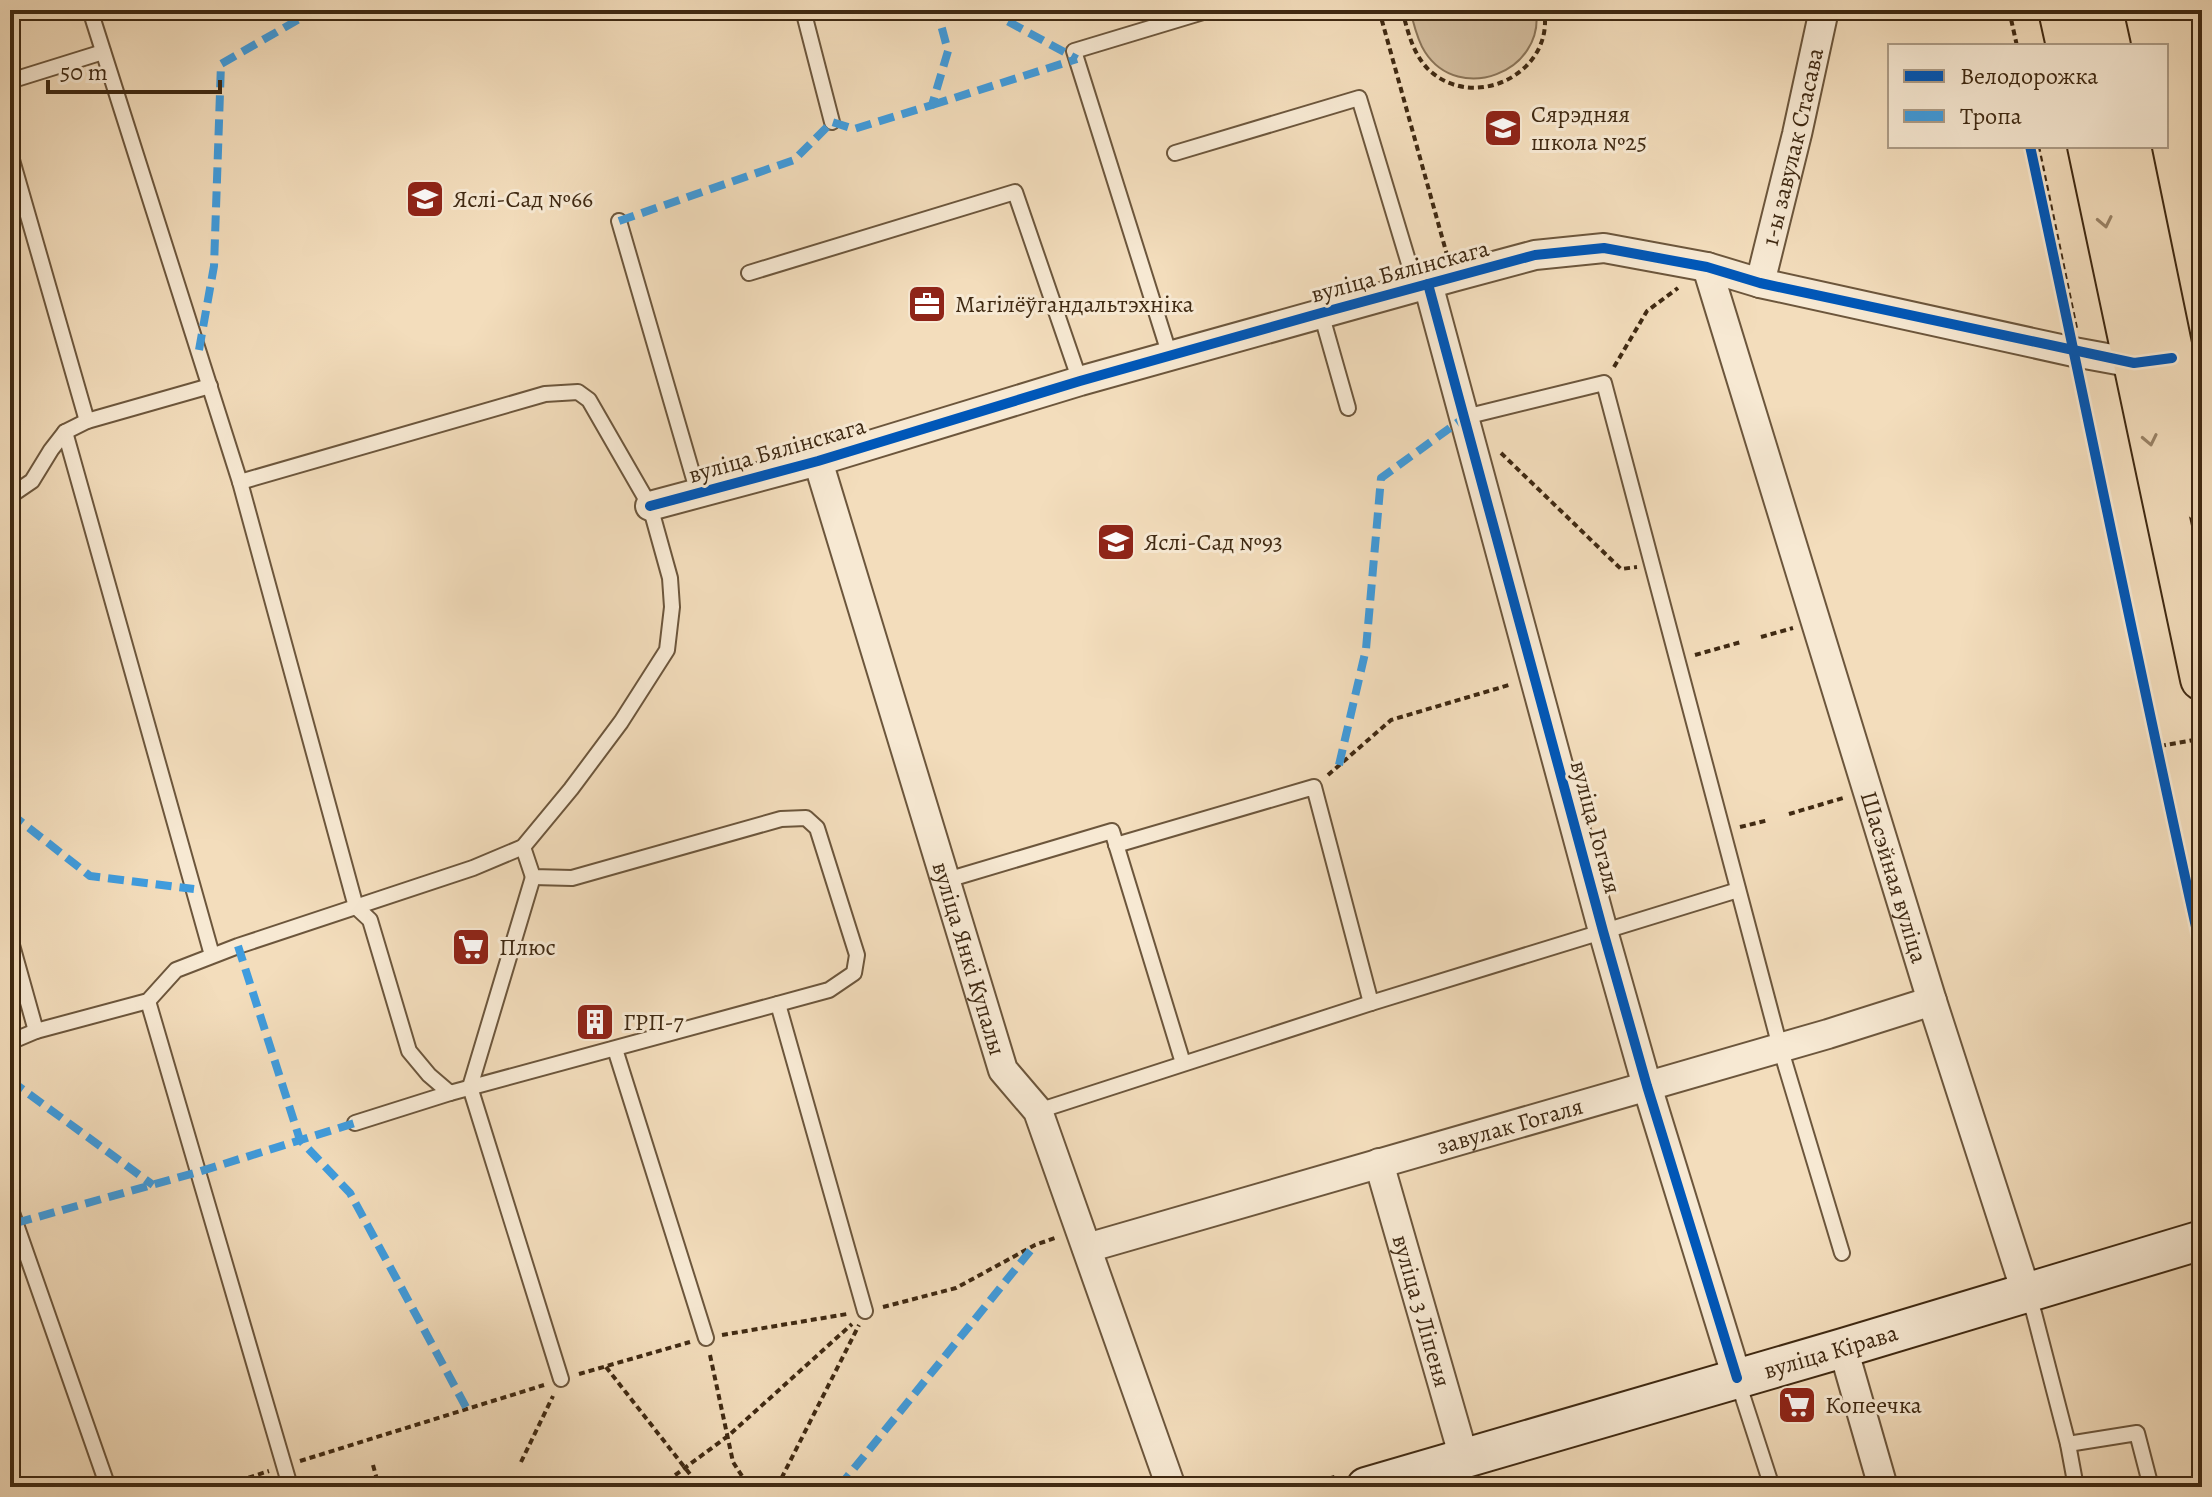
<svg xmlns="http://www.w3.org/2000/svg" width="2212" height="1497" viewBox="0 0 2212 1497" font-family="Alegreya,serif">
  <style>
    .park { fill: #d4be9f; stroke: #8a7458; stroke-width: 2 }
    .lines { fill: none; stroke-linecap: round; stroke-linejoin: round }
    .lane-casing { stroke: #6c563c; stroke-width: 18 }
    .street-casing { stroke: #6c563c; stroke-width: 32 }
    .secondary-casing { stroke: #3f2912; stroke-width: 42 }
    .primary-casing { stroke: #3f2912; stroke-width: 46 }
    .path { stroke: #3f2912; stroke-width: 4; stroke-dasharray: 6 4; stroke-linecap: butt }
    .lane { stroke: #f7e9d3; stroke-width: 14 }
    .street { stroke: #f7e9d3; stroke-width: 28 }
    .secondary { stroke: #f7e9d3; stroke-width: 38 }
    .primary { stroke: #f3ddbc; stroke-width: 42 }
    .quiet { stroke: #3f9cde; stroke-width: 8; stroke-dasharray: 16 8; stroke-linecap: butt }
    .cycleway-casing { stroke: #f7e9d3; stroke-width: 15 }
    .cycleway { stroke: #0057b8; stroke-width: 10 }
    .oneway { stroke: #998367 }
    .labels { text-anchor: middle; stroke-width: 6; stroke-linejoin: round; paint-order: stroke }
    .poi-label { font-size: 24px; fill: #3f2912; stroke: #f7e9d3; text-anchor: start }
    .street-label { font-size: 24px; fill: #3f2912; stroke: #f7e9d3 }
  </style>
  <rect width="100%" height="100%" fill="#f3ddbc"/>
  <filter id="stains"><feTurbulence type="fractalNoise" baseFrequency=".0025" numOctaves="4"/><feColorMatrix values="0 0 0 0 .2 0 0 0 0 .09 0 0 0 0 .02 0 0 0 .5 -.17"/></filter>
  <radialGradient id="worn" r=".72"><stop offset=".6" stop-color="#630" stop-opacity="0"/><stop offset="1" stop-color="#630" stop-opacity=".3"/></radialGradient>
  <!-- park -->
  <path class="park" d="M1410,10H1536C1545,72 1459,105 1425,52C1417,40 1414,24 1410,10Z"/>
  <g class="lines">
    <!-- lane casing -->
    <g class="lane-casing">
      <g id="lane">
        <polyline points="90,10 240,482 356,907 370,920 409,1051 429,1075 450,1093 829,990 854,973 857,955 817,828 806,818 781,819 572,878 533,877 523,847"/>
        <polyline points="803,10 832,122"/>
        <polyline points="10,81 103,52"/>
        <polyline points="10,153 87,421"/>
        <polyline points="1175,153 1359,98 1416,287"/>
        <polyline points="619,221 698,493"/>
        <polyline points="749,273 1015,192 1080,381"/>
        <polyline points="1321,313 1348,408"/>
        <polyline points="1170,356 1074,51 1210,10"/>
        <polyline points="1465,417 1604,383 1780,1047 1842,1253"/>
        <polyline points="65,432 212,955"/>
        <polyline points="10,496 32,481 51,450 65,432 87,421 210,386"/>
        <polyline points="1116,845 1314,787 1371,1003"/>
        <polyline points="533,877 470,1087 561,1379"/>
        <polyline points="947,880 1112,831 1183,1063"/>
        <polyline points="10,938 36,1031"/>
        <polyline points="148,1001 290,1486"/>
        <polyline points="778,1004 865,1311"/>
        <polyline points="10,1042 36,1031 148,1001 176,970 238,946 473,868 523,847 571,789 621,722 667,650 672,607 670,578 650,506 589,400 578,392 545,394 240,482"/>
        <polyline points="615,1049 706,1338"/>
        <polyline points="1038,1111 1371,1003 1738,890"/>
        <polyline points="355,1123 450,1093"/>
        <polyline points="10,1207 108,1487"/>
        <polyline points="2194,1242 2202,1272"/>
        <polyline points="2027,1294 2034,1313 2068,1444 2076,1487"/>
        <polyline points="1738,1382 1772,1487"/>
        <polyline points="2068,1444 2137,1433 2151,1487"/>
      </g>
    </g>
    <!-- street casing -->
    <g class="street-casing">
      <g id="street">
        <path id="s1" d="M1707,267L1932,1001L2026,1292"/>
        <path id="s2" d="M1760,283L1797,134L1824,10"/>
        <polyline points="1428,284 1603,931 1647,1086 1737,1378"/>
        <path id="s3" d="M818,461L1003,1070L1038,1111L1171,1487"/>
        <polyline points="650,506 818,461 1080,381 1453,277 1535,255 1604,248 1707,267 1760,283 2074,352 2134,363 2149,361"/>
        <path id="s4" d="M1379,1163L1464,1458"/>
        <path id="s5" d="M1087,1248L1828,1034L1932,1001"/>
        <polyline points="1843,1348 1883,1487"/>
      </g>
    </g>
    <!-- secondary casing -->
    <g class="secondary-casing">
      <g id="secondary">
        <path id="s6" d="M1366,1487L1843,1348L2202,1240"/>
      </g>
    </g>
    <!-- primary casing -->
    <g class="primary-casing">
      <g id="primary">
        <polyline points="2060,10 2068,46"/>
        <polyline points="2101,10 2109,46"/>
        <polyline points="2089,146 2202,679"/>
        <polyline points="2129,146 2202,500"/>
      </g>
    </g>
    <!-- path -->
    <g class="path">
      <polyline points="1379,10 1447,255"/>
      <path d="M1402,10C1408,32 1413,55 1430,71C1476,112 1555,72 1544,10"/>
      <polyline points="2009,10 2017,46"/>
      <polyline points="2038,146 2076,328"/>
      <polyline points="1614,367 1647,311 1678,288"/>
      <polyline points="1501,453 1621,569 1637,567"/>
      <polyline points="1761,637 1793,628"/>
      <polyline points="1695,655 1741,642"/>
      <polyline points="2160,746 2194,740"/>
      <polyline points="1328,775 1391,720 1509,685"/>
      <polyline points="1789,814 1843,798"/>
      <polyline points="1740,827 1769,820"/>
      <polyline points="883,1307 956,1288 1035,1245 1055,1238"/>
      <polyline points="722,1335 847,1314"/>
      <polyline points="710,1355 733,1462 749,1487"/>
      <polyline points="606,1367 700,1487"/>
      <polyline points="579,1374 690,1342"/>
      <polyline points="300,1461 544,1385"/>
      <polyline points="521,1462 553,1396"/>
      <polyline points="373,1465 379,1487"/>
      <polyline points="220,1487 269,1471"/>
      <polyline points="659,1487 728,1436 852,1324"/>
      <polyline points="777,1487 859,1325"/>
      <polyline points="1300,1487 1338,1476"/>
    </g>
    <!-- lane -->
    <use href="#lane" class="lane"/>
    <!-- street -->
    <use href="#street" class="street"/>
    <!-- secondary -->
    <use href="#secondary" class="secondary"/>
    <!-- primary -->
    <use href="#primary" class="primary"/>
    <!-- quiet -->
    <g class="quiet">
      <polyline points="987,10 1077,59"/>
      <polyline points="932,105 1077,59"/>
      <polyline points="619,221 794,160 832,122 854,129 932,105 948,51 937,10"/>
      <polyline points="199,350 214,266 221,64 315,10"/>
      <polyline points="1339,765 1366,649 1381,478 1465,417"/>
      <polyline points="10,813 90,876 194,889"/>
      <polyline points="238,946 300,1140 350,1193 467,1409"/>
      <polyline points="10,1080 153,1185"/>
      <polyline points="16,1223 198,1172 355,1123"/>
      <polyline points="839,1487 1035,1245"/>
    </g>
    <!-- cycleway casing -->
    <g class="cycleway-casing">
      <g id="cycleway">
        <path d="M2030,146C2088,415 2142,685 2202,954"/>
        <polyline points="1428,284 1603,931 1647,1086 1737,1378"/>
        <polyline points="650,506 818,461 1080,381 1321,313 1535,255 1604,248 1707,267 1760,283 2134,363 2172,358"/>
      </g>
    </g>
    <!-- cycleway -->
    <use href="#cycleway" class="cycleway"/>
  </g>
  <!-- one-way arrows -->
  <defs><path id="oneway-chevron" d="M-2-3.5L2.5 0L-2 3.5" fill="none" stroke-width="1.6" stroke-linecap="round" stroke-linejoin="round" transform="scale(2)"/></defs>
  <g class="oneway">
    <use href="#oneway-chevron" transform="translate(2105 222) rotate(78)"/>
    <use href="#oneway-chevron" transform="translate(2150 440) rotate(78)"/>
  </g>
  <!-- icons -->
  <defs>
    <g id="school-square" transform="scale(2)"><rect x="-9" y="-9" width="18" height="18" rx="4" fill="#8f2418" stroke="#f7e9d3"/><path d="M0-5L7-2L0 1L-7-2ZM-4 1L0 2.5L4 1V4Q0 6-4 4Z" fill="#fff"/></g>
    <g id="office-square" transform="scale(2)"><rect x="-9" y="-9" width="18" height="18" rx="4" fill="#8f2418" stroke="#f7e9d3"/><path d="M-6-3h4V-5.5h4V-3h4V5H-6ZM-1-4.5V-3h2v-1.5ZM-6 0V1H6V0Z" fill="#fff"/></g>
    <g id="supermarket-square" transform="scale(2)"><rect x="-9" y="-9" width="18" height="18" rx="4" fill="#8f2418" stroke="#f7e9d3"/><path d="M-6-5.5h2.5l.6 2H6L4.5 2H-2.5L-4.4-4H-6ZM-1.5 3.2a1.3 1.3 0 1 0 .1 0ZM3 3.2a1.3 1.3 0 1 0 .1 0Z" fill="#fff"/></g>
    <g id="building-square" transform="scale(2)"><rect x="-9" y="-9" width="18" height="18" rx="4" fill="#8f2418" stroke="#f7e9d3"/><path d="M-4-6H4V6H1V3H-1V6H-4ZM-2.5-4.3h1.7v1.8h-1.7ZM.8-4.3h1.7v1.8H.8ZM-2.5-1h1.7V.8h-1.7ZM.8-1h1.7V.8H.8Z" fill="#fff"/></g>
  </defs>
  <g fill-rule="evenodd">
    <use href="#school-square" x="1503" y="128"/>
    <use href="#school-square" x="425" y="199"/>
    <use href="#office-square" x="927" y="304"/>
    <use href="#school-square" x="1116" y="542"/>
    <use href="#supermarket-square" x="471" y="947"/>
    <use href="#building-square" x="595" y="1022"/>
    <use href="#supermarket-square" x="1797" y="1405"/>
  </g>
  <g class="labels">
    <!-- poi labels -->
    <g class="poi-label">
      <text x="1531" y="122">Сярэдняя<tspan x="1531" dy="28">школа №25</tspan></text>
      <text x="453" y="207">Яслі-Сад №66</text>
      <text x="955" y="312">Магілёўгандальтэхніка</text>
      <text x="1144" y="550">Яслі-Сад №93</text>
      <text x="499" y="955">Плюс</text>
      <text x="623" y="1030">ГРП-7</text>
      <text x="1825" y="1413">Копеечка</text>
    </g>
    <!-- street labels -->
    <g class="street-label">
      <text dy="8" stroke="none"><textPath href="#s2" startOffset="140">1-ы завулак Стасава</textPath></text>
      <text transform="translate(1400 271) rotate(-15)" y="8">вуліца Бялінскага</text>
      <text transform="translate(777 450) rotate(-16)" y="8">вуліца Бялінскага</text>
      <text transform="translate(1596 827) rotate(75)" y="8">вуліца Гогаля</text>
      <text dy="8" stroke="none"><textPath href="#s1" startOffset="638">Шасэйная вуліца</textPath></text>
      <text dy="8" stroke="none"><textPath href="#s3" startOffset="520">вуліца Янкі Купалы</textPath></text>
      <text dy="8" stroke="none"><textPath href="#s5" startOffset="440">завулак Гогаля</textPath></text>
      <text dy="8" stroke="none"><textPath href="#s4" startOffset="154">вуліца 3 Ліпеня</textPath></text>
      <text dy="8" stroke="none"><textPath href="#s6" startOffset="484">вуліца Кірава</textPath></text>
    </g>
  </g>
  <!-- margin -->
  <rect width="2212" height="1497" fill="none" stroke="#f3ddbc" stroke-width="40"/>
  <rect x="12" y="12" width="2188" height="1473" fill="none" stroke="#3f2912" stroke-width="4"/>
  <rect x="20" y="20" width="2172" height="1457" fill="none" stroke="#3f2912" stroke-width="2"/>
  <!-- legend -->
  <rect x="1888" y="44" width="280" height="104" fill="#f7e9d3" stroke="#ad9c86" stroke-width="2"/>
  <rect x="1904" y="70" width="40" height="12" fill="#0057b8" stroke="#ad9c86" stroke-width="2"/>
  <text x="1960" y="84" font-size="24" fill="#3f2912">Велодорожка</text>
  <rect x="1904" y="110" width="40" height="12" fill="#3f9cde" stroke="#ad9c86" stroke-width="2"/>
  <text x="1960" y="124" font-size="24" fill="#3f2912">Тропа</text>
  <!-- scale -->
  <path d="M48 80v12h172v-12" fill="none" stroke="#3f2912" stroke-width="4"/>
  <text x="60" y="80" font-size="24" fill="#3f2912" stroke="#f7e9d3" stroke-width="6" paint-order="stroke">50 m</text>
  <rect width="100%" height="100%" filter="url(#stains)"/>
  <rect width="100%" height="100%" fill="url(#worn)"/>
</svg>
